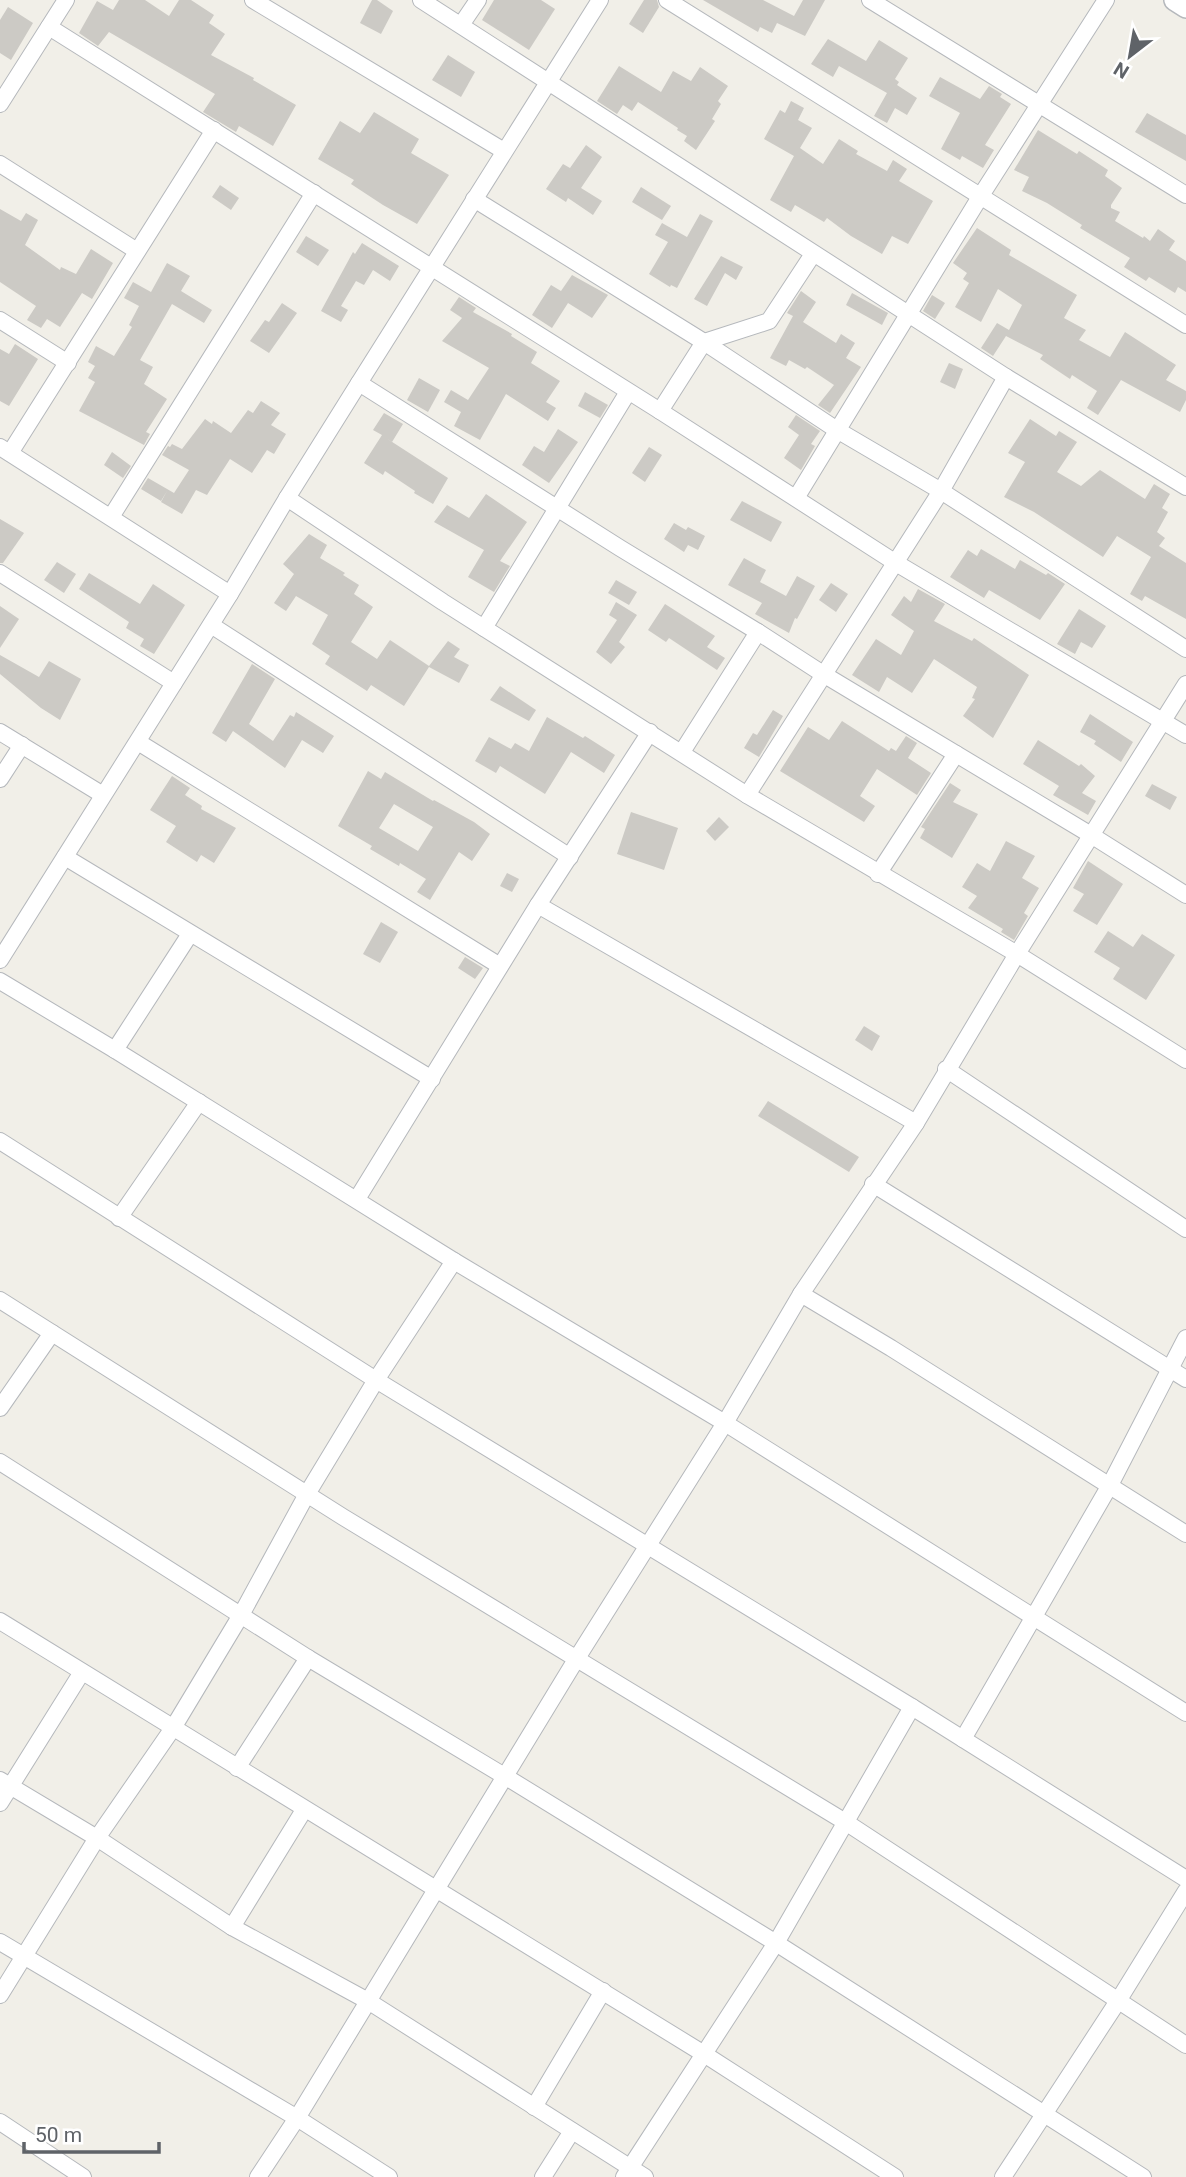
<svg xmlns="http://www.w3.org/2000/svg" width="1186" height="2177" viewBox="0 0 1186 2177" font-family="Roboto,sans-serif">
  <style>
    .building { fill: #cccac5; fill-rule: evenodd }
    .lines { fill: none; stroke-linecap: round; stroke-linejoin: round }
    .minor-casing { stroke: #b5b8bc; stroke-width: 18 }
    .tertiary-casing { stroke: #b5b8bc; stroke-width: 24 }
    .minor { stroke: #fff; stroke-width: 16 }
    .tertiary { stroke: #fff; stroke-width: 21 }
  </style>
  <rect width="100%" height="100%" fill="#f1efe8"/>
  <!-- building -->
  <g class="building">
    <polygon points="119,0 145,0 169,16 179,0 191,0 214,15 209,23 225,34 211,55 254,78 253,80 296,105 273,146 239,126 236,132 203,112 215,94 109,32 98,46 79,33 97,1 113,10"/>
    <polygon points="372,0 377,0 393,11 381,34 360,23"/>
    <polygon points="494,0 541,0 555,9 529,50 482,20"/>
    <polygon points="644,0 657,0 659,7 643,33 629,24"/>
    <polygon points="703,0 763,0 794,16 803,0 825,0 805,36 777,23 772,33 760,27 758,32"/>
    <polygon points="8,7 33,23 11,60 0,53 0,20"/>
    <polygon points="828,39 866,61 879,40 908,58 895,79 899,82 897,85 917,98 907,115 895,108 887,123 874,116 887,93 839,66 833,77 811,64"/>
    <polygon points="448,55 475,72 461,97 432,80"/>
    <polygon points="619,66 661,92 673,71 691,81 700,67 728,86 718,101 721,104 712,119 715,121 696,150 684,141 687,136 677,130 678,128 638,102 632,111 623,105 617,114 597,101"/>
    <polygon points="940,77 980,99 989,86 1002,94 1000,97 1011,104 985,145 994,150 983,168 962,156 960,160 941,149 960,113 929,96"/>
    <polygon points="791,101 804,108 798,120 812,128 800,148 823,164 839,139 858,151 856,154 887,171 893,160 907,169 899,181 933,201 908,244 892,236 882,254 851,236 827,218 824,222 795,205 791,212 770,200 794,156 764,139 780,110 785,113"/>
    <polygon points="374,112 419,139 411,153 449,175 417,224 383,205 351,184 354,180 318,159 340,121 360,133"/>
    <polygon points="1147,113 1186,135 1186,161 1135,132"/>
    <polygon points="1038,130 1077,154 1079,151 1108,170 1105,176 1122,188 1111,205 1111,208 1120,212 1115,221 1143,238 1144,236 1150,241 1158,229 1175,241 1169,250 1186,261 1186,292 1178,287 1175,293 1149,277 1146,281 1124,267 1130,258 1080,228 1082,225 1047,203 1022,191 1029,177 1014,170"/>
    <polygon points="586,145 602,157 581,188 602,201 593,215 568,198 566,202 546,189 563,164 570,168"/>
    <polygon points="220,185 239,198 231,210 212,197"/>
    <polygon points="641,187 671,206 662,220 632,202"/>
    <polygon points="0,209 21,221 26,213 38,220 25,245 60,270 61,267 76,274 91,249 113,263 92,299 82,293 60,327 47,319 41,328 27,320 36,306 0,282"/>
    <polygon points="700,214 713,221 677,288 671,285 670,287 649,274 668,242 655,235 662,223 687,237"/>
    <polygon points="977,228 1011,250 1009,255 1077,295 1064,318 1086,330 1079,340 1110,357 1125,332 1176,365 1166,380 1186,391 1186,400 1180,412 1121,380 1098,415 1087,408 1097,391 1072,375 1070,379 1040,359 1043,355 1006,336 993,356 981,348 997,323 1009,330 1022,305 998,289 981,322 955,307 969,283 963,279 967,273 953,263"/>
    <polygon points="306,236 329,250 318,266 296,252"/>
    <polygon points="362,243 399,266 390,281 373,270 364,285 356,281 341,306 348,310 341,322 321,311 353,252 355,254"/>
    <polygon points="721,256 743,267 736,280 725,273 707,306 694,299"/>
    <polygon points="167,263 190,276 181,291 212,310 204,323 172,304 140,360 153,367 144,384 167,399 146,432 150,434 144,445 79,411 95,382 88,378 95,366 88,362 96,346 114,356 132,327 129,325 139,306 124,298 133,282 151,292"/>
    <polygon points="572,275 608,295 592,318 568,303 552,328 532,315 551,285 561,291"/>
    <polygon points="801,291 816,302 803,322 836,343 841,334 855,343 846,358 861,367 830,413 818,405 834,385 807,367 805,369 789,360 786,366 770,358 793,316 787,313"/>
    <polygon points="852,293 888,313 882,325 846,305"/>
    <polygon points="932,295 945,303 935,319 923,311"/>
    <polygon points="459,297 476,308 473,312 512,334 511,336 537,352 531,363 560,381 546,402 556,408 548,421 506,394 480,440 454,426 461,412 444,402 451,390 468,400 489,368 442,341 462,318 450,310"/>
    <polygon points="282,303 297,313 269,353 250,341 265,320 269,322"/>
    <polygon points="15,344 38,359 9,406 0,401 0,349 9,354"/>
    <polygon points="949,363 963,369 955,389 940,382"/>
    <polygon points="419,378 440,390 428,412 407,400"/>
    <polygon points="585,392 608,405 600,418 578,406"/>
    <polygon points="261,401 280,413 271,425 286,434 274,454 267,450 252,473 230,459 207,495 196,490 182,514 161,502 167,491 161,501 141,489 148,478 174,493 189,470 162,455 168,446 170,447 172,444 182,449 205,419 212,424 213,421 231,433 248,410 253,413"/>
    <polygon points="384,413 403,424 392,442 386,438 448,478 433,504 414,493 415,491 385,471 383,475 364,463 382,435 373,430"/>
    <polygon points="796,415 820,431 811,444 815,446 801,470 784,458 799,435 788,427"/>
    <polygon points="1030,419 1056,436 1059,431 1077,442 1057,472 1081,486 1100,470 1145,499 1154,484 1170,494 1162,508 1168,512 1157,532 1165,538 1159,546 1186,563 1186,619 1145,596 1142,601 1130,594 1151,557 1117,536 1103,557 1034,512 1004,497 1025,462 1008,453"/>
    <polygon points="558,429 578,442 549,483 522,465 534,446 544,452"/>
    <polygon points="649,447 662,455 645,482 632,473"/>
    <polygon points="112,452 131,466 123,478 104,465"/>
    <polygon points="486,494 527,522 500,561 510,566 494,592 468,577 484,550 434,522 447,505 469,518"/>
    <polygon points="742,501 782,522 771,542 730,520"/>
    <polygon points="0,519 24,533 3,563 0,563"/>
    <polygon points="674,523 686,530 688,527 705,536 698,550 688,545 684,552 664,539"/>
    <polygon points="309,534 327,545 320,558 345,573 343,575 359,585 354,594 373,607 351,642 377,659 390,640 429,666 448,641 460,649 454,657 469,665 459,683 429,667 404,706 371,685 367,691 325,664 330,656 312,644 328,615 296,596 286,611 274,603 294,574 283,564"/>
    <polygon points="981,549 1015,569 1020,560 1046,575 1048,573 1065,584 1040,620 989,590 984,598 950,577 968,550 977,556"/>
    <polygon points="744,558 766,570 760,582 786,596 797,576 815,586 797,619 795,618 789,633 755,614 762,603 728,585"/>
    <polygon points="57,562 76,574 64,593 44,580"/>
    <polygon points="89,573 140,604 153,584 185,605 154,654 140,646 144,639 126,628 129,622 79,589"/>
    <polygon points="616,580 637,592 629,605 608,593"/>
    <polygon points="831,583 848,594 836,612 819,600"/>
    <polygon points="918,589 945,604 934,621 972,641 974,638 1029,675 993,738 963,716 975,699 972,698 977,687 934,659 912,693 887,677 879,692 852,675 876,639 901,655 914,631 891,615 904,596 911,602"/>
    <polygon points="616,602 637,615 619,642 625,647 611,664 596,652 617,620 609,615"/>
    <polygon points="665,604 715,636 707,647 725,658 717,670 669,638 666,642 648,630"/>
    <polygon points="0,606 19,619 0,648"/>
    <polygon points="1079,609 1106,626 1092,648 1081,642 1075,654 1057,644"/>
    <polygon points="0,655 39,677 49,661 81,679 60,720 41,708 0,674"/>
    <polygon points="252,664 275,679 249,724 273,741 290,715 294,717 296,712 334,736 323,753 302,740 285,768 233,731 226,742 212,733"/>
    <polygon points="500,686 536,710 529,721 490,700"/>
    <polygon points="773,710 783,716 759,757 744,748 753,733 757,735"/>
    <polygon points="1090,714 1133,742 1121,762 1094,744 1096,741 1080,732"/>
    <polygon points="547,717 583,738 585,736 615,755 604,773 571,752 545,794 500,766 496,773 475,761 489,737 511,749 515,743 529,751"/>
    <polygon points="842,721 889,751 891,748 896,751 906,736 917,743 908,758 931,773 917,795 877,769 860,796 875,806 864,822 780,771 808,727 829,740"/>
    <polygon points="1038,740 1079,766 1081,764 1095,776 1082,793 1096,801 1088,815 1053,795 1059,786 1023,764"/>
    <path d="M368,771L381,779L385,772L433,801L434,800L474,822L490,834L472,861L459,852L430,900L417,892L426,879L400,863L399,866L370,849L372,846L338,826ZM394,804L433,827L418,851L379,828Z"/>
    <polygon points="172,776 190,788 185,795 202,806 201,809 236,828 214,863 201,855 197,862 166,842 176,826 150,810"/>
    <polygon points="950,783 961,790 953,802 978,814 952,858 920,838 925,829 921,827"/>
    <polygon points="1152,784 1177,797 1170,810 1145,796"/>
    <polygon points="631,812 678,828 664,870 617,854"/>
    <polygon points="719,817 729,827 715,841 706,831"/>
    <polygon points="1006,841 1035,856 1022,878 1039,888 1024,913 1028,916 1014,940 1001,932 1003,929 968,908 977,896 962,887 977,863 990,871"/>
    <polygon points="1088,861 1123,884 1097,925 1073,911 1084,894 1073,888"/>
    <polygon points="507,873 519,879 512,892 500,886"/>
    <polygon points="381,922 398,932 380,963 363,954"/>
    <polygon points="1108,931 1133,947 1142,934 1175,955 1146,1000 1113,979 1120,968 1094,952"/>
    <polygon points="465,957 483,968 475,979 458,968"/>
    <polygon points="864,1026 880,1036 872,1051 855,1040"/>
    <polygon points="768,1101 859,1157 849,1172 758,1116"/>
  </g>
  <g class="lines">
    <!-- minor casing -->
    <g class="minor-casing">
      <g id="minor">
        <polyline points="253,0 504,151"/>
        <polyline points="421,0 1006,377 1186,487"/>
        <polyline points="667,0 1186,325"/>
        <polyline points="870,0 1186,195"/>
        <polyline points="461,25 478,0"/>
        <polyline points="49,27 660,411 896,563 1186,735"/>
        <polyline points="0,104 66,0"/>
        <polyline points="0,164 137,251"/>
        <polyline points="474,199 704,342 837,430 941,491 1186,649"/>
        <polyline points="0,320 68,363"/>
        <polyline points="359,383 620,548 758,632 823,674 1091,835 1186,895"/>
        <polyline points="660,411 704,342 769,321 813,254"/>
        <polyline points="0,447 230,594"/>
        <polyline points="10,453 214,130"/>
        <polyline points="287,498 443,602 747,795 1017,954 1186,1060"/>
        <polyline points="796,498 980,197 1106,0"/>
        <polyline points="111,517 314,193"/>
        <polyline points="0,573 174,683"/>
        <polyline points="211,625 570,857"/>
        <polyline points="484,628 628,392"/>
        <polyline points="0,732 103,795"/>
        <polyline points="138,742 500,966"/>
        <polyline points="682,752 758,632"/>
        <polyline points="0,779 22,745"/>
        <polyline points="747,795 941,491 1006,377"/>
        <polyline points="65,857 432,1079"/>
        <polyline points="878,874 956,754"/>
        <polyline points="538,905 916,1123"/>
        <polyline points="0,960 230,594 287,498 359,383 600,0"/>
        <polyline points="0,981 115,1050 454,1261 725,1423 1186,1713"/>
        <polyline points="115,1050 190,934"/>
        <polyline points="946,1069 1186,1229"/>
        <polyline points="0,1141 376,1380 912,1707 1186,1879"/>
        <polyline points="873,1184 1186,1379"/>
        <polyline points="357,1199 538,905 650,732"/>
        <polyline points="119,1218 199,1102"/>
        <polyline points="801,1294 891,1348 1186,1534"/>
        <polyline points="0,1300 343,1517 847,1823 1186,2045"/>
        <polyline points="0,1408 52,1333"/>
        <polyline points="0,1462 308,1658 506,1777 776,1943 1143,2177"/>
        <polyline points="0,1621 704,2054 895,2177"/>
        <polyline points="963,1739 1110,1485 1186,1338"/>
        <polyline points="237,1768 308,1658"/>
        <polyline points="0,1780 97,1838 232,1927 368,2001 645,2177"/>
        <polyline points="0,1803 82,1672"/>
        <polyline points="232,1927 304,1810"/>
        <polyline points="0,1942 297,2118 389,2177"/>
        <polyline points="0,1995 97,1838 173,1728 241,1615 307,1494 376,1380 454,1261"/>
        <polyline points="534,2107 603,1991"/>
        <polyline points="0,2122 83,2177"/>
        <polyline points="258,2177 297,2118 577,1658 725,1423 801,1294 916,1123 1017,954 1186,684"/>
        <polyline points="543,2177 572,2131"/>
        <polyline points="624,2177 776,1943 912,1707"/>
        <polyline points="1003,2177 1118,2001 1186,1891"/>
      </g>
    </g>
    <!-- tertiary casing -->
    <g class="tertiary-casing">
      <polyline id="tertiary" points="1175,0 1186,7"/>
    </g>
    <!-- minor -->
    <use href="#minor" class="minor"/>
    <!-- tertiary -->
    <use href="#tertiary" class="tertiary"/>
  </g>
  <!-- north arrow -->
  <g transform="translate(1130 56) rotate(211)" stroke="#ffffff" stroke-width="5" paint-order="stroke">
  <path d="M0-5L12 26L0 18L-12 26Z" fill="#5f6368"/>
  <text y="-10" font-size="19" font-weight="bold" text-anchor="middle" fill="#5f6368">N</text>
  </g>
  <!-- scale -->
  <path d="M24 2142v10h135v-10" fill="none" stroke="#5f6368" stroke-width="3.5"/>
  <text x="35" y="2142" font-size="21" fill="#5f6368" stroke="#ffffff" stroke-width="5" paint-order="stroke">50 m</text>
</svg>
